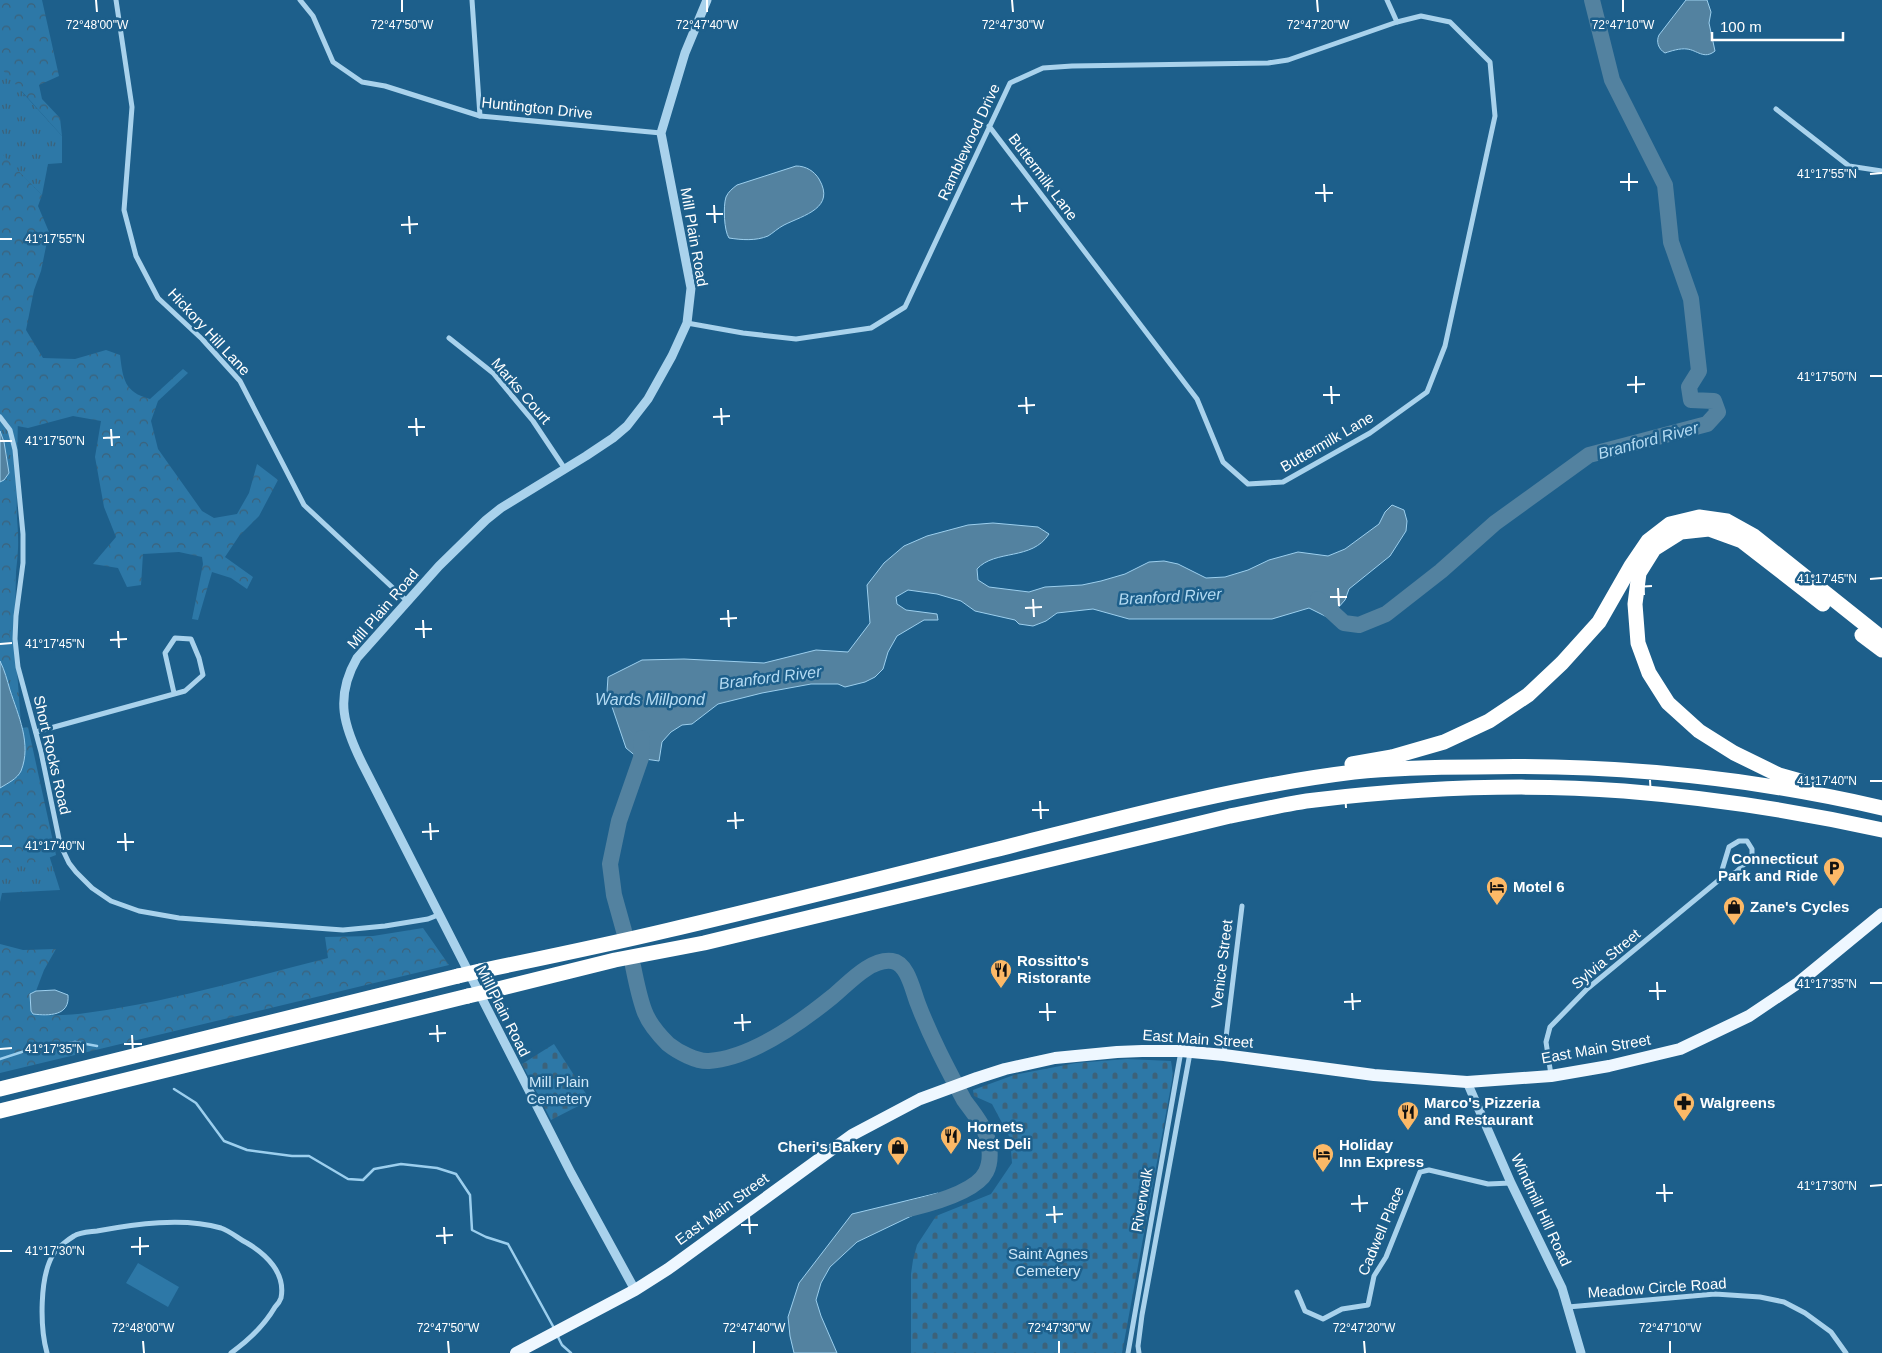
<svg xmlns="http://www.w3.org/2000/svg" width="1882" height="1353" viewBox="0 0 1882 1353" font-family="Arial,sans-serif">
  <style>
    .grass { fill: url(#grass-tufts) }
    .forest { fill: url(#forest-crowns) }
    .cemetery { fill: url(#cemetery-stones) }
    .pitch { fill: #2d78a7 }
    .water { fill: #5382a0; stroke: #9ccfee }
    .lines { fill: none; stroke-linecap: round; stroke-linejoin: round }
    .stream { stroke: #9ccfee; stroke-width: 2.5 }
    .river { stroke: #5382a0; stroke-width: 16 }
    .minor { stroke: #a9d2ec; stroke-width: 5 }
    .tertiary { stroke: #a9d2ec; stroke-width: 9 }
    .primary { stroke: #eef7ff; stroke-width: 12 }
    .motorway { stroke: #fff; stroke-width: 15 }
    .motorway-bridge { stroke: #fff; stroke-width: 15 }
    .ticks { fill: none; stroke: #fff; stroke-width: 2 }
    .labels { text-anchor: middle; stroke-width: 5; stroke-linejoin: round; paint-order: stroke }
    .street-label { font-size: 15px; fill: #fff; stroke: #1d5f8b }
    .poi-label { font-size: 15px; font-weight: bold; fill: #fff; stroke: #1d5f8b; text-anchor: start }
    .park-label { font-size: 15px; fill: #cee8f9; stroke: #1d5f8b }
    .water-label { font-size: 16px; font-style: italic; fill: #b4dbf3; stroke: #1d5f8b }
    .ticks-label { font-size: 12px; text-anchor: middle; fill: #fff; stroke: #1d5f8b; stroke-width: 5; stroke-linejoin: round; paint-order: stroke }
  </style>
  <defs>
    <pattern id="grass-tufts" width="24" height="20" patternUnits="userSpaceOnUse" patternTransform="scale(1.25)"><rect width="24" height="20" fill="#2d78a7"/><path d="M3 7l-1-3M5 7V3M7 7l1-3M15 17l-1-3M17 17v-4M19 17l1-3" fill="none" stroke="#3c627a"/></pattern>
    <pattern id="forest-crowns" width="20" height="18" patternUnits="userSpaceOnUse" patternTransform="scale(1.25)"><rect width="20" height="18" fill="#2d78a7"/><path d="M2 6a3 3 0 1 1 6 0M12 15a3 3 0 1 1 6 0" fill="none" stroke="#3c627a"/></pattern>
    <pattern id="cemetery-stones" width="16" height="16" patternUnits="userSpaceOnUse" patternTransform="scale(1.25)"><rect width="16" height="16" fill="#2d78a7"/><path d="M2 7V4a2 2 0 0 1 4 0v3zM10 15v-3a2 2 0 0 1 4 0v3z" fill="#3c627a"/></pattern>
  </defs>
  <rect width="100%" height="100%" fill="#1d5f8b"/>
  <!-- grass -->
  <polygon class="grass" points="0,0 23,0 22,92 62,136 62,163 48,164 42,195 21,174 15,643 23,751 36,814 60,890 2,893 0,902"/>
  <!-- forest -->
  <g class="forest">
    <polygon points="0,0 42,0 59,76 39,85 42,99 60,118 62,136 0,67"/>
    <path d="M0,152L42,195L38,206L49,232L41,271L34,290L26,330L43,358L75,359L106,350L120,355C123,379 124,392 150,399L183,369L188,373L158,401L151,421L158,449L202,511L214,518L237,514L249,493L257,464L278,480L259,516L239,536L225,557L253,577L247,589L231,578L212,572L198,620L192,619L203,564L202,557L179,552L143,554L141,585L127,587L118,568L93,564L116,537L104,507L95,457L101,421L73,416L28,428L12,425L8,416L0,411Z"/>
    <path d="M4,480L14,481C15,503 19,527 18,549C16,590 3,631 14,671L7,673L0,661V482Z"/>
    <polygon points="28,727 56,855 38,862 12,864 0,884 0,788 15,779 24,743 22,728"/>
    <path d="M423,928L449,965L0,1073V944L23,950L56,949L44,970L36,991L30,994L31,1011L33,1014C64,1018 94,1012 124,1007C193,995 260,975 328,958L325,937L373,936Z"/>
  </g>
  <!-- cemetery -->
  <g class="cemetery">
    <polygon points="554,1044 590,1100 551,1120 522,1064"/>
    <polygon points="1127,1059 1171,1061 1173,1075 1122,1353 911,1353 911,1274 913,1260 917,1245 936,1216 991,1194 1012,1163 1010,1138 992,1104 974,1096 973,1090 1014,1075 1076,1063"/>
  </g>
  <!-- pitch -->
  <polygon class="pitch" points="138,1263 179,1287 168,1307 126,1283"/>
  <!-- water -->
  <g class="water">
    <path d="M1686,0H1707L1711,12L1709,23L1715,51C1704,60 1697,50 1687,49C1680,48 1671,51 1665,53C1658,49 1656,41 1659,35Z"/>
    <path d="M796,166C806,166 814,171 819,179C836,208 804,215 784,225C778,228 773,233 768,236C756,241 742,240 729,238C724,231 723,206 726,197C728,192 733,188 737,185Z"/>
    <polygon points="0,431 4,442 9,473 4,480 0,482"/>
    <path d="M1392,505L1404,510L1407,521L1406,531L1390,556L1349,589L1345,600L1329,618L1309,608L1272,619H1129L1093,609L1057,613L1046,621L1033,626L1019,624L1015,620L975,611L961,601L937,594L908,590L896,597L897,604L906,610L937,614L938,620H924L897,636L888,652L883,669L875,677L865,682L845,687L838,684H811L762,693L718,704L692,724L682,725L671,732L662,742L659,761L638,758L626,748L607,692L608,677L642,660L684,659L764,663L816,650L848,652L870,623L867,585L884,563L904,546L927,536L968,525L993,523L1038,527L1049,534C1032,561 995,549 977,569L978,580L989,587L1029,592L1045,587L1082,585L1101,581L1125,574L1149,562L1164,561L1178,564L1206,578L1225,577L1248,570L1269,560L1298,552L1328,556L1345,549L1379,524L1385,512Z"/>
    <path d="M0,661C5,671 7,680 10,690C18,715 32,744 21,771C17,779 8,783 0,788Z"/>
    <path d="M55,990L68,995C70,1016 49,1016 33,1014L31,1011L30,994L36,991Z"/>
    <polygon points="938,1193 926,1209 857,1242 830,1267 821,1283 816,1300 821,1316 837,1353 794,1353 790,1336 788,1317 799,1283 852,1214"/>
  </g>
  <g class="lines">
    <!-- stream -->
    <g class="stream">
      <polyline points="0,1059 31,1049 75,1042 97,1046"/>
      <polyline points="174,1089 196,1103 224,1141 247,1150 292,1156 309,1156 348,1179 363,1180 374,1169 401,1164 437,1168 456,1174 470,1195 472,1230 486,1237 508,1244 554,1328"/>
      <polyline points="557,1335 562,1345 571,1353"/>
    </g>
    <!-- river -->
    <g class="river">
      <polyline points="1318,599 1344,623 1359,625 1386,614 1441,571 1495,523 1589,455 1707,424 1718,412 1714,401 1691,400 1689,387 1699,371 1691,299 1671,242 1665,185 1612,80 1592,0"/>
      <polyline points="624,931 614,895 610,864 619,821 641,758 642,738"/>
      <path d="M633,966C636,981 639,996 644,1010C648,1022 659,1035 668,1044C678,1052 697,1062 709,1061C751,1058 800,1023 832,997C847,985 870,958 892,961C908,963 913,992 918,1004C931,1038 947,1068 964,1100C971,1110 980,1120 985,1132C990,1144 992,1160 986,1172C976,1192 930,1204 909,1209"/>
    </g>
    <!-- minor -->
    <g class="minor">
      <polyline points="116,0 132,107 124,210 136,256 158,298 202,339 240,381 304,505 407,601"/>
      <polyline points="300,0 313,16 333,62 362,82 385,86 480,116 661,133"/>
      <polyline points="472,0 480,116"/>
      <polyline points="1387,0 1397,22"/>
      <polyline points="1776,109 1849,166 1882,171"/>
      <polyline points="687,323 743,333 796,339 871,328 905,307 1010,83 1043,68 1072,66 1268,63 1288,60 1397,22 1421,16 1450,22 1490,62 1495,116 1445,346 1427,392 1370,433 1283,482 1248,484 1223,462 1197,399 989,126"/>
      <polyline points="449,338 493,373 533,421 565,469"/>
      <polyline points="0,417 10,430 15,450 23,534 23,563 16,616 15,639 18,667 41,752 60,844 69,863 76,872 92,888 111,901 139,911 179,918 343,930 385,926 428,919 438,915"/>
      <polyline points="36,732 185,691 203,675 199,658 191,639 175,638 165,653 174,693"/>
      <polyline points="1224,1054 1242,906"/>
      <polyline points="1551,1075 1546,1042 1550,1027 1587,989 1719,880 1736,872 1752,857 1752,849 1747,841 1739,841 1729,847 1719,880"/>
      <polyline points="1297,1292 1305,1311 1323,1319 1342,1309 1368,1305 1374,1276 1386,1257 1420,1172 1429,1170 1488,1184 1511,1183"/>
      <polyline points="1568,1307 1715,1294 1760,1297 1784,1302 1805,1313 1831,1332 1846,1353"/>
      <path d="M47,1353C40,1328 39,1276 54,1253C58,1247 69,1239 74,1236C80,1232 90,1232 97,1231C135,1224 183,1217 221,1228C230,1231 239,1239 247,1243C266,1254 286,1273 281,1298C280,1301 277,1305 275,1307C264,1326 249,1340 231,1353"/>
      <polyline points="1128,1353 1181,1051"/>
      <polyline points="1139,1353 1138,1346 1142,1315 1190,1053"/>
    </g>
    <!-- tertiary -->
    <g class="tertiary">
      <polyline points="1467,1082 1511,1183 1562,1288 1581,1353"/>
      <path d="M635,1290L571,1173L363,765C344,727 334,698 357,658L439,566L486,520L501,508L586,456L613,438L627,426L648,399L672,356L687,323L691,288L661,133L685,53L707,0"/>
    </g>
    <!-- primary -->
    <polyline class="primary" points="516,1353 635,1290 668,1269 852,1135 920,1099 977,1078 1005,1069 1055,1058 1117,1052 1142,1051 1181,1051 1224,1055 1374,1075 1467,1082 1551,1076 1609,1066 1680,1049 1749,1016 1798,983 1882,914"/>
    <!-- motorway -->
    <g class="motorway">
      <polyline points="1862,635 1882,650"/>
      <polyline points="1352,764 1392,757 1444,742 1489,721 1528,695 1562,663 1599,622 1631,566 1648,541 1670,524 1699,517 1727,521 1754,536 1882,638"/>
      <polyline points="1811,784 1779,775 1734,753 1699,731 1668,703 1649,673 1638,643 1635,604 1639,573 1654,549 1681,532 1709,529 1742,541 1823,604"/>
      <path d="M480,971C543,958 606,945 669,930C776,905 883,878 990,851C1110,821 1231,787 1354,772C1394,768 1436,767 1476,767C1613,764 1749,777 1882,808"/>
      <path d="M490,991L615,960L704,943L1230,816C1258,811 1287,803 1315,800C1417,788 1522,783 1624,791C1711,798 1797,811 1882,830"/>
      <polyline points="0,1089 458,976"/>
      <polyline points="0,1111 468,996"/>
    </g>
    <!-- motorway-bridge -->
    <g class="motorway-bridge">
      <polyline points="458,976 480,971"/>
      <polyline points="468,996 490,991"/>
    </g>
  </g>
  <!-- ticks -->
  <path class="ticks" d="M96,0L97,12M402,0V12M707,0V12M1012,0L1013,12M1317,0L1318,12M1623,0V12M1629,173V191M1870,174L1882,173M1620,182H1638M1324,184L1325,202M1315,193H1333M1019,195L1020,212M1011,204L1028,203M714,205L715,223M706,214H723M409,216L410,234M401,225L418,224M0,239H12M1636,376V393M1870,376H1882M1627,385L1645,384M1331,386L1332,404M1323,395H1340M1026,397L1027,414M1018,406L1035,405M721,408L722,425M713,417L730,416M416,418L417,436M408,427H425M111,429L112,446M103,438L120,437M0,441H12M1643,578L1644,595M1870,579L1882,578M1635,587L1652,586M1338,588L1339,606M1330,597H1347M1033,599L1034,617M1025,608L1042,607M728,610L729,627M720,619L737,618M423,620L424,638M415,629H432M118,631L119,648M110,640L127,639M0,644L12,643M1650,780L1651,797M1870,781H1882M1642,789L1659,788M1345,791L1346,808M1337,800L1354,799M1040,801L1041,819M1032,810H1049M735,812L736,829M727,821L744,820M430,823L431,840M422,832L439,831M125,833L126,851M117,842H134M0,846H12M1657,982L1658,1000M1870,983H1882M1649,991H1666M1352,993L1353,1010M1344,1002L1361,1001M1047,1003L1048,1021M1039,1012H1056M742,1014L743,1031M734,1023L751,1022M437,1025L438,1042M429,1034L446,1033M132,1035L133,1053M124,1044H142M0,1049L12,1048M1664,1184L1665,1202M1870,1186L1882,1185M1656,1193H1673M1359,1195L1360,1212M1351,1204L1368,1203M1054,1206L1055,1223M1046,1215L1063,1214M749,1216L750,1234M741,1225H758M444,1227L445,1244M436,1236L453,1235M140,1237V1255M131,1247L149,1246M0,1251H12M143,1341L144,1353M448,1341L449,1353M754,1341V1353M1059,1341V1353M1364,1341L1365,1353M1670,1341V1353"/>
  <!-- icons -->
  <defs>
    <g id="parking-pin" transform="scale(1.125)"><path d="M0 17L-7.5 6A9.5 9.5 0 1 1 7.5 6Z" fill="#fcb967" stroke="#1d5f8b"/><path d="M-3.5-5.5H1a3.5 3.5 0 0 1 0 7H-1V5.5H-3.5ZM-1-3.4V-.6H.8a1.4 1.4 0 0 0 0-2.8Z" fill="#111"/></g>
    <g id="hotel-pin" transform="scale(1.125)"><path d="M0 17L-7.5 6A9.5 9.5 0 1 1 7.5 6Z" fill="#fcb967" stroke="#1d5f8b"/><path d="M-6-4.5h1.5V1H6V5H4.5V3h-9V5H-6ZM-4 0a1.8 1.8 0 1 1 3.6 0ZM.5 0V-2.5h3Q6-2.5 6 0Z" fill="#111"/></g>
    <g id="shop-pin" transform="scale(1.125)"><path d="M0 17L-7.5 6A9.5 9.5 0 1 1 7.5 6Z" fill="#fcb967" stroke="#1d5f8b"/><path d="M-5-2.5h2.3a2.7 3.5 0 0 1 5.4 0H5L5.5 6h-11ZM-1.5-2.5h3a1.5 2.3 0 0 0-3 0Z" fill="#111"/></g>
    <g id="restaurant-pin" transform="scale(1.125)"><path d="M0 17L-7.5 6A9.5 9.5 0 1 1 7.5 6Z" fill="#fcb967" stroke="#1d5f8b"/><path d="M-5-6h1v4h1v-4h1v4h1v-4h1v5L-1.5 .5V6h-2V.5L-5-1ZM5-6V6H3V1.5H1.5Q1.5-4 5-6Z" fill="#111"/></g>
    <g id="pharmacy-pin" transform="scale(1.125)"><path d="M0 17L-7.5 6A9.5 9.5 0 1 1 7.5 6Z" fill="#fcb967" stroke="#1d5f8b"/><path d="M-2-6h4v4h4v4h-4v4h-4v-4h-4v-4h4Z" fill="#111"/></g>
  </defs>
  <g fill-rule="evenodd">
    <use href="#parking-pin" x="1834" y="868"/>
    <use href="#hotel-pin" x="1497" y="887"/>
    <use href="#shop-pin" x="1734" y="907"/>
    <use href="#restaurant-pin" x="1001" y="970"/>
    <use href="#pharmacy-pin" x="1684" y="1103"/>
    <use href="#restaurant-pin" x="1408" y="1112"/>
    <use href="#restaurant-pin" x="951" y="1136"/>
    <use href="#shop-pin" x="898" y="1147"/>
    <use href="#hotel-pin" x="1323" y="1154"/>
  </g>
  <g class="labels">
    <!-- street labels -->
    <g class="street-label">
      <text transform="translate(537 108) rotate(6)" y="5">Huntington Drive</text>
      <text transform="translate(969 142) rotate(-65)" y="5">Ramblewood Drive</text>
      <text transform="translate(1043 177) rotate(53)" y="5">Buttermilk Lane</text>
      <text transform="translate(694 237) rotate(80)" y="5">Mill Plain Road</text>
      <text transform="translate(209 332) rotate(47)" y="5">Hickory Hill Lane</text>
      <text transform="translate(521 391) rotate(49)" y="5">Marks Court</text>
      <text transform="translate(1327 442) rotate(-30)" y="5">Buttermilk Lane</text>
      <text transform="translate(383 609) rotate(-49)" y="5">Mill Plain Road</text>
      <text transform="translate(52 755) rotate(77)" y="5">Short Rocks Road</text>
      <text transform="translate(1606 959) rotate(-40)" y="5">Sylvia Street</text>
      <text transform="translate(1222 964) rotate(-83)" y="5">Venice Street</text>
      <text transform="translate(503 1011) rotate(63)" y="5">Mill Plain Road</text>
      <text transform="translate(1198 1039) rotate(4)" y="5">East Main Street</text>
      <text transform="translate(1596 1049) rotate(-10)" y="5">East Main Street</text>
      <text transform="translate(1142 1200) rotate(-80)" y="5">Riverwalk</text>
      <text transform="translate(722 1209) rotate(-36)" y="5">East Main Street</text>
      <text transform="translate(1541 1210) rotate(65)" y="5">Windmill Hill Road</text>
      <text transform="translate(1381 1231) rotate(-67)" y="5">Cadwell Place</text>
      <text transform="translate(1657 1288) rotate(-4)" y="5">Meadow Circle Road</text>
    </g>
    <!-- poi labels -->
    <g class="poi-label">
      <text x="1818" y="864" text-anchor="end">Connecticut<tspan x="1818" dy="17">Park and Ride</tspan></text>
      <text x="1513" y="892">Motel 6</text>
      <text x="1750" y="912">Zane's Cycles</text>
      <text x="1017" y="966">Rossitto's<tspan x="1017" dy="17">Ristorante</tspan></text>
      <text x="1424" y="1108">Marco's Pizzeria<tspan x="1424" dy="17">and Restaurant</tspan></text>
      <text x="1700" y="1108">Walgreens</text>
      <text x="967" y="1132">Hornets<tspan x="967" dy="17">Nest Deli</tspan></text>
      <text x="1339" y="1150">Holiday<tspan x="1339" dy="17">Inn Express</tspan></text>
      <text x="882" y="1152" text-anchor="end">Cheri's Bakery</text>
    </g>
    <!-- park labels -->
    <g class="park-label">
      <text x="559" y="1087">Mill Plain<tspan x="559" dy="17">Cemetery</tspan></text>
      <text x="1048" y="1259">Saint Agnes<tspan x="1048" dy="17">Cemetery</tspan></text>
    </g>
    <!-- water labels -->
    <g class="water-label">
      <text transform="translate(1648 440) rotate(-15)" y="6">Branford River</text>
      <text transform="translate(1170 596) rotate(-3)" y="6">Branford River</text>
      <text transform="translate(770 677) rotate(-7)" y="6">Branford River</text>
      <text x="650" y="705">Wards Millpond</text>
    </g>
  </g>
  <g class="ticks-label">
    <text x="97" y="29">72°48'00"W</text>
    <text x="402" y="29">72°47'50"W</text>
    <text x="707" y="29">72°47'40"W</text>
    <text x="1013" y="29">72°47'30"W</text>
    <text x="1318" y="29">72°47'20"W</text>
    <text x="1623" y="29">72°47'10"W</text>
    <text x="1827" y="178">41°17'55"N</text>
    <text x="55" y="243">41°17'55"N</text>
    <text x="1827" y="381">41°17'50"N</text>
    <text x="55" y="445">41°17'50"N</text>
    <text x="1827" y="583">41°17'45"N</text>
    <text x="55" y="648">41°17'45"N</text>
    <text x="1827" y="785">41°17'40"N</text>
    <text x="55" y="850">41°17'40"N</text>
    <text x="1827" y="988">41°17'35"N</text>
    <text x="55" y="1053">41°17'35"N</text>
    <text x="1827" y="1190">41°17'30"N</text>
    <text x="55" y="1255">41°17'30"N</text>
    <text x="143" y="1332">72°48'00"W</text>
    <text x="448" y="1332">72°47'50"W</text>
    <text x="754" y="1332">72°47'40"W</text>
    <text x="1059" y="1332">72°47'30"W</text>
    <text x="1364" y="1332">72°47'20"W</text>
    <text x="1670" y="1332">72°47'10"W</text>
  </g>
  <!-- scale -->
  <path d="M1712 32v8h131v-8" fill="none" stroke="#ffffff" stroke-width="2.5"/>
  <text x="1720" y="32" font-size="15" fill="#ffffff" stroke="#1d5f8b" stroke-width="4" paint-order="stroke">100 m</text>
</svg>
